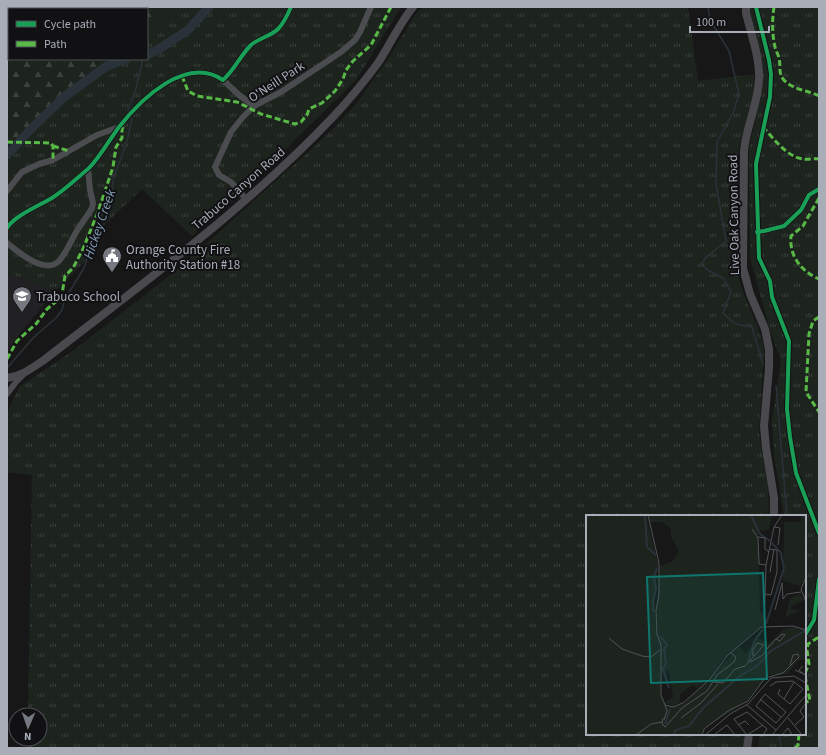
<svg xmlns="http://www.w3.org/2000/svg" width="826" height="755" viewBox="0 0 826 755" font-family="'Source Sans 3',sans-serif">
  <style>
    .built { fill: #212123 }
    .grass { fill: url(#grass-tufts) }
    .forest { fill: url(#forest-firs) }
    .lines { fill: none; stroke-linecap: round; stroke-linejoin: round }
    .stream { stroke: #2a3239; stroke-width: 1.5 }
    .river { stroke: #2a3239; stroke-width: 9 }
    .minor { stroke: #4b4c50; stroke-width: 6 }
    .secondary { stroke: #4a4a4e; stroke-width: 8 }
    .quiet { stroke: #58b947; stroke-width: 3; stroke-dasharray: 6 3; stroke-linecap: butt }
    .cycleway-casing { stroke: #111113; stroke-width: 6 }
    .cycleway { stroke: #1a9f57; stroke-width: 4 }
    .labels { text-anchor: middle; stroke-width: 4; stroke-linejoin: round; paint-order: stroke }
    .street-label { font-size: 13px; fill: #a8adb8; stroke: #111113 }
    .poi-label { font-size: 13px; fill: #a8adb8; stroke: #111113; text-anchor: start }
    .water-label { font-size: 14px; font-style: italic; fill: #7f9bb3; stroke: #111113 }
    .inset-river { fill: none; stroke: #2a3239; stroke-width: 2 }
    .inset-road { fill: none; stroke: #515357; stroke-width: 1 }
    .view { fill: #0f766e; fill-opacity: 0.15; stroke: #0f766e; stroke-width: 2 }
    .inset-edge { fill: none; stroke: #a8adb8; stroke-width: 2 }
  </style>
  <defs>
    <pattern id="grass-tufts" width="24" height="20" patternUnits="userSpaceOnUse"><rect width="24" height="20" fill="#1d241e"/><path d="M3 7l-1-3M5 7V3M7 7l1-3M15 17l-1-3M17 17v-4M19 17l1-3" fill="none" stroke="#3b413d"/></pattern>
    <pattern id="forest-firs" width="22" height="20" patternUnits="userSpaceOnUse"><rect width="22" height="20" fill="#1d241e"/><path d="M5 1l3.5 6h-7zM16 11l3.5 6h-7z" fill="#3b413d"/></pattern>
  </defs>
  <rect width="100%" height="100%" fill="#171717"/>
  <!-- built -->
  <polygon class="built" points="7,272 55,292 21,332 7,352"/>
  <!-- grass -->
  <g class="grass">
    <polygon points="172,7 401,7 356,80 252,182 192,236 142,189 97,232 90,256 55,292 7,272 7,146 73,87 111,59 147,59 147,33"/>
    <polygon points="423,7 688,7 698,81 754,74 753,95 739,147 738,266 739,280 744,295 758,327 764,348 759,433 768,486 769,516 587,516 587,734 745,734 743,748 28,748 28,739 40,739 40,715 28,715 32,475 7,472 7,417 9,408 19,387 74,350 177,270 306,154 332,130 356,104 388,59 417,12"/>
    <polygon points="749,7 819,7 819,748 758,748 760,734 805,734 805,516 784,516 774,455 772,419 781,361 769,327 750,257 749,149 761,94"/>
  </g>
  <!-- forest -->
  <polygon class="forest" points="12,7 172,7 147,33 147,9 9,9 9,59 111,59 73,87 7,146 7,10"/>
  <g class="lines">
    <!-- stream -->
    <g class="stream">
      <polyline points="708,7 710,20 729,51 739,94 733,113 717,142 716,184 726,241 705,258 702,265 709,271 723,278 731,292 723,313 735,324 752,327 763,364"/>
      <polyline points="130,113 128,109 135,92 143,59"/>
      <polyline points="7,368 34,337 56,318 62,310 65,299 84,268 99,220 112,191 113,180 127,141 132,119 131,116"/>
      <polyline points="776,386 787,516"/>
      <polyline points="779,734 781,748"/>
    </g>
    <!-- river -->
    <g class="river">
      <polyline points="147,55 159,49 188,30 209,7"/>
      <polyline points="7,155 32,128 64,97 107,66 126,59"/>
    </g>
    <!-- minor -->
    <g class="minor">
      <polyline points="7,8 8,7"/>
      <polyline points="223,80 239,95 254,106"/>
      <polyline points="7,191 22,172 39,164 53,160 97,135 119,127"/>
      <polyline points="246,199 231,182 219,175 215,167 231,132 243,117 254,106 281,92 341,52 355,40 360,32 371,7"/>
      <path d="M7,228C14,216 40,205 52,198C65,190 77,178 88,169C98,160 110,139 119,127C141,99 186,55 223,80C235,69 240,56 251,45C259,38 271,36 278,29C284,23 288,14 291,7"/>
      <polyline points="757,232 764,231 784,226 801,210 809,195 819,189"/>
      <path d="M7,243C18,252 45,275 59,261C66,253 70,243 75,234C80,225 87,217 92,208L93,203L90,190L88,169"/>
      <polyline points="7,394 16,382 24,374"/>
    </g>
    <!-- secondary -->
    <g class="secondary">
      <path d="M746,7V13C751,33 760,59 759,79C758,104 746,127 744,151L743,268L750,294L765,329L769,349V368L764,426L766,448L774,498V516"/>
      <path d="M7,378C22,376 32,368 44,360C143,283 247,208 333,117C349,100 364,82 378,63C390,45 399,24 413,7"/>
      <polyline points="747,748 749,734"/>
    </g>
    <!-- quiet -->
    <g class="quiet">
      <path d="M774,7C772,20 772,34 775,47C776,51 778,54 779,58C781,66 778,72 783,79C792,90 808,90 819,96"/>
      <polyline points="25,9 26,7"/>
      <polyline points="7,32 9,30"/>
      <polyline points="182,76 188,91 197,96 237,102 261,114 295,124 301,122 307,115 309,109 322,103 335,91 343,79 346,70 353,61 371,45 391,7"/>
      <path d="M763,127C773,138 787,157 803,159C808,160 814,158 819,159"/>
      <polyline points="7,142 51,143 53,146 53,160"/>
      <polyline points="53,146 69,151"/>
      <path d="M819,198L803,226L791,236C789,256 801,271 819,279"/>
      <polyline points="819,317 813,321 809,334 806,392 819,412"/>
      <polyline points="7,359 17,341 36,324 47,309 58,300 62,294 65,276 73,268 83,249 98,212 113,167 116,147 122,138 122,129 124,126"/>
      <polyline points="805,673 809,664 807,650 808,644 819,637"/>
      <polyline points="805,676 810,701 806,702"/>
      <polyline points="795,748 798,745 799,734"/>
    </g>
    <!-- cycleway casing -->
    <g class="cycleway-casing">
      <g id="cycleway">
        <polyline points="756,7 769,60 771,74 770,97 756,164 759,258 770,281 772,297 789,341 787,409 790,437 796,473 819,533"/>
        <path d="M7,228C14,216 40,205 52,198C65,190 77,178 88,169C98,160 110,139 119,127C141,99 186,55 223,80C235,69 240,56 251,45C259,38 271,36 278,29C284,23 288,14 291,7"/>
        <polyline points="757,232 764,231 784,226 801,210 809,195 819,189"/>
        <polyline points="805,635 814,620 819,579"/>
      </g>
    </g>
    <!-- cycleway -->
    <use href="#cycleway" class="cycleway"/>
  </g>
  <!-- icons -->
  <defs>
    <g id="civic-pin" transform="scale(1)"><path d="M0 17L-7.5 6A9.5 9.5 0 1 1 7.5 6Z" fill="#757880" stroke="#111113"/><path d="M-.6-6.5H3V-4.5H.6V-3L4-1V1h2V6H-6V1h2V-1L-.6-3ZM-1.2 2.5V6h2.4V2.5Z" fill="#fff"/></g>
    <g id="school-pin" transform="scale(1)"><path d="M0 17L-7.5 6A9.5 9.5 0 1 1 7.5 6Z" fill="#757880" stroke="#111113"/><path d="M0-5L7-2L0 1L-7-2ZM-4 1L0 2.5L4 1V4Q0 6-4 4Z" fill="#fff"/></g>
  </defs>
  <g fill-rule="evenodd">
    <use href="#civic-pin" x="112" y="256"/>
    <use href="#school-pin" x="22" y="296"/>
  </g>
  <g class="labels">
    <!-- street labels -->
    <g class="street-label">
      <text transform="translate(276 81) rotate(-33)" y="5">O'Neill Park</text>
      <text transform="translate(238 188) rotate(-41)" y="5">Trabuco Canyon Road</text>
      <text transform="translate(733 215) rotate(-91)" y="5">Live Oak Canyon Road</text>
    </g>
    <!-- poi labels -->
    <g class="poi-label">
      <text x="126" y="254">Orange County Fire<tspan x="126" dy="15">Authority Station #18</tspan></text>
      <text x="36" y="301">Trabuco School</text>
    </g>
    <!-- water labels -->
    <g class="water-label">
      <text transform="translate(99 224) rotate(-71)" y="5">Hickey Creek</text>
    </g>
  </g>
  <!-- overview -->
  <g transform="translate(586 515)">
    <rect width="220" height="220" fill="#171717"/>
    <path d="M0,0H60L72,49L68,94L74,132V178L82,192L98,189L153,132L160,138L171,123L183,128L198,114L207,112L220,115V118L183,140L91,220H0ZM63,0L186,1L183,15H172L174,97L179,98L176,110L137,144L122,164L111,174L107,170L94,179V186H97L87,191L79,188L87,182L83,156L75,157L71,100L73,52L87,46L93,36L85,21V14L76,7H64ZM215,0H220V60L214,71L197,66L198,7H215ZM214,79L218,85L205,91L206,95H214L199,103L204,83Z" fill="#1d241e"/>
    <path d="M220,117V144L211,146L202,159L183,160L179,163L161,186L116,215L115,220H91L183,140Z" fill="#1d241e"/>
    <path class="inset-river" d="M59,0L61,32L70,40M165,0L174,19L184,26M68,97L67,86L70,74L68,62L71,53M180,109L198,53L195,38L186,28M74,121L81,130L78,134L80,148L77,154L83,173M162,147L168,127L177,114M79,209L84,194M87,220L90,215L103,211L118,192L154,161L171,151L185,136L220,115"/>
    <path class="inset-road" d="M62,0L73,48V79L70,96L71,119L75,130V180L79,190L87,192L97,188L123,165L141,141L175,112L207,111L220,115M188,12L194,13L192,30M166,14L172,23L173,49L180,50M172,22L179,23V34L183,37M184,57L188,34M220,62L215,74L220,87M179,79L185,80L191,57V35L183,34M189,95L196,68L197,84L201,79L215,77M178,111L180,50L188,12L196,0M23,123L36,134L56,141L65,142L74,135M164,147L177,140L183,131L186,129L187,127L190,124L194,121L196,119L199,120L194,126L190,124M217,151L213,155L219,160M209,155L220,160M128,167L137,168L149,154L159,151L178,130L171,128L167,135V141M184,171L190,167L207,166L217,174L204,189L192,179L194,174M179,179L200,197L190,208L170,191ZM174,184L195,202M198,184L208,167M161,190L190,215M77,203L76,209L79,212L96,193L121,176L131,160L148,147L150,142L145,138M95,203L115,188L132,169M202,203L216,220M78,205L81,196L79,190M152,210L159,206L163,210M209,210L218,202L214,196L220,188M50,220L65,209L76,207M116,220L118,214L142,196L162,186L179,163L197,158L213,142L212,139L207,140L204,150M119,220L144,199L162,189L185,163L208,161L220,168M128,220L141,210L149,220M161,220L148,204L161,197L181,214L177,220M161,220L177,210M186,220L220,180M196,220L202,213L206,220"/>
    <path class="view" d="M177,58L181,164L65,168L61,62Z"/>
    <rect width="220" height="220" class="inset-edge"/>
  </g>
  <!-- border -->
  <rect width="826" height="755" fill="none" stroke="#a8adb8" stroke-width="16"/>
  <!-- legend -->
  <rect x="8" y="8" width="140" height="52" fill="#111113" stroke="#4d4f55"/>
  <rect x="16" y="21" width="20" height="6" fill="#1a9f57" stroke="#4d4f55"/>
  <text x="44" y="28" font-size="12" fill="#a8adb8">Cycle path</text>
  <rect x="16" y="41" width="20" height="6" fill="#58b947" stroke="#4d4f55"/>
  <text x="44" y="48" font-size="12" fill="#a8adb8">Path</text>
  <!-- north arrow -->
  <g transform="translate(28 727) rotate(182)"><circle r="19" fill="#111113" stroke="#4d4f55"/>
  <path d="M0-3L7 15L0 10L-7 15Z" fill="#757880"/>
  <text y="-6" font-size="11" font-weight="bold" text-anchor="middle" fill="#a8adb8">N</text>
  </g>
  <!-- scale -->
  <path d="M690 26v6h79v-6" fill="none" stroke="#a8adb8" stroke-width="2"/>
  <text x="696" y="26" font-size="12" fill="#a8adb8" stroke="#111113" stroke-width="3" paint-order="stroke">100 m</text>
</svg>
